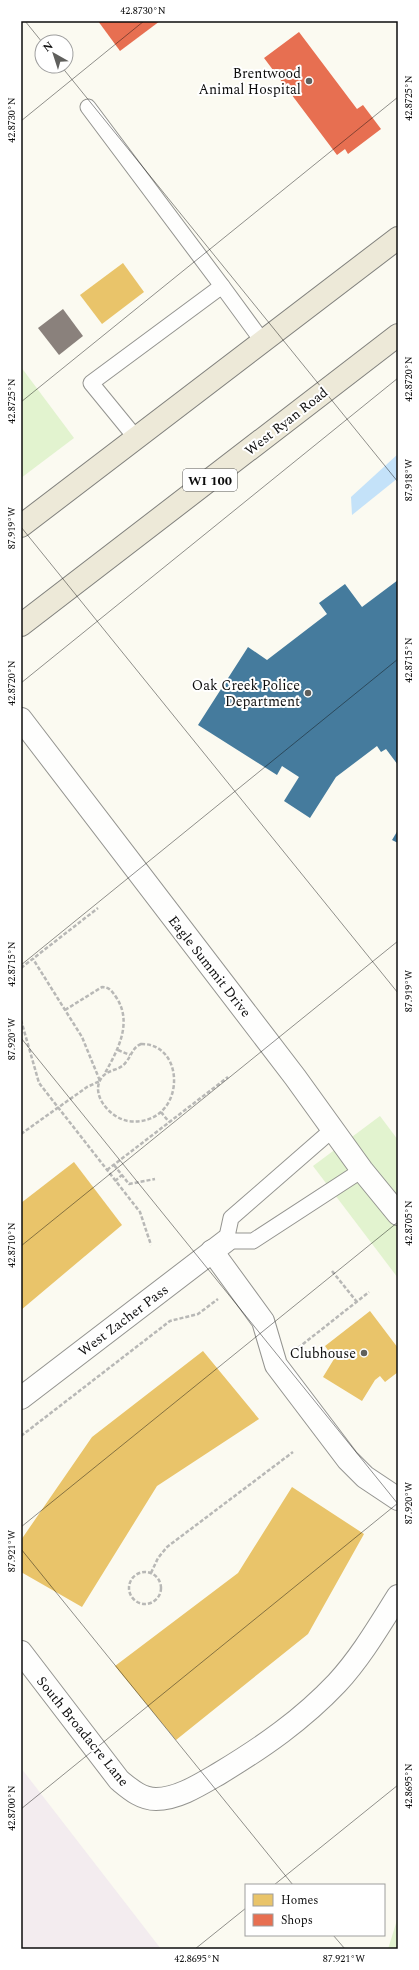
<svg xmlns="http://www.w3.org/2000/svg" width="419" height="1970" viewBox="0 0 419 1970" font-family="Spectral,serif">
  <style>
    .industrial { fill: #f3ecef }
    .green { fill: #e2f3cf }
    .water { fill: #c4e2f9 }
    .homes { fill: #e9c46a }
    .shops { fill: #e76f51 }
    .public { fill: #457b9d }
    .industry { fill: #8a817c }
    .lines { fill: none; stroke-linecap: round; stroke-linejoin: round }
    .service-casing { stroke: #949490; stroke-width: 17 }
    .minor-casing { stroke: #949490; stroke-width: 24 }
    .primary-casing { stroke: #81817d; stroke-width: 24 }
    .path { stroke: #b8b8b6; stroke-width: 2.5; stroke-dasharray: 4 2; stroke-linecap: butt }
    .service { stroke: #fefefd; stroke-width: 15 }
    .minor { stroke: #fefefd; stroke-width: 22 }
    .primary { stroke: #ede9d8; stroke-width: 22 }
    .ticks { fill: none; stroke: #0d0d0d; stroke-width: 1; stroke-opacity: 0.45 }
    .poi-dot { fill: #60605d; stroke: #fff; stroke-width: 1.5 }
    .labels { text-anchor: middle; stroke-width: 4; stroke-linejoin: round; paint-order: stroke }
    .shield { fill: #fff; stroke: #565656; stroke-width: 1 }
    .shield-label { font-size: 13px; font-weight: bold; fill: #0d0d0d }
    .poi-label { font-size: 14px; fill: #0d0d0d; stroke: #fff; text-anchor: end }
    .street-label { font-size: 14px; fill: #0d0d0d; stroke: #fff }
    .neatline { fill: none; stroke: #0d0d0d; stroke-width: 1.5 }
    .ticks-label { font-size: 10px; text-anchor: middle; fill: #0d0d0d }
  </style>
  <rect width="100%" height="100%" fill="#fbfaf1"/>
  <!-- industrial -->
  <polygon class="industrial" points="21,1768 161,1949 21,1949"/>
  <!-- green -->
  <g class="green">
    <polygon points="21,367 74,438 21,478"/>
    <polygon points="380,1116 398,1140 398,1278 313,1166"/>
    <polygon points="398,1917 398,1949 388,1949"/>
  </g>
  <!-- water -->
  <polygon class="water" points="398,454 398,478 352,515 351,497"/>
  <!-- homes -->
  <g class="homes">
    <polygon points="123,263 144,292 102,324 80,295"/>
    <polygon points="74,1162 122,1225 21,1310 21,1203"/>
    <polygon points="370,1311 398,1348 398,1372 385,1382 380,1376 375,1380 362,1401 323,1377 334,1359 325,1346"/>
    <polygon points="203,1351 259,1419 157,1486 82,1607 21,1572 21,1540 92,1437"/>
    <polygon points="292,1487 364,1534 308,1634 176,1740 115,1666 238,1573"/>
  </g>
  <!-- shops -->
  <g class="shops">
    <polygon points="98,21 160,21 120,51"/>
    <polygon points="299,32 357,109 363,105 381,129 348,154 345,149 337,155 264,58"/>
  </g>
  <!-- public -->
  <g class="public">
    <polygon points="398,580 398,765 386,749 381,752 377,746 336,777 310,818 284,801 299,777 282,766 277,775 198,725 248,647 267,660 327,614 319,603 345,584 362,607"/>
    <polygon points="398,830 398,843 392,840"/>
  </g>
  <!-- industry -->
  <polygon class="industry" points="63,309 83,336 59,355 38,328"/>
  <g class="lines">
    <!-- service casing -->
    <g class="service-casing">
      <g id="service">
        <polyline points="88,107 222,286"/>
        <polyline points="136,438 91,383 222,286 263,342"/>
        <polyline points="332,1130 231,1218 226,1241 253,1241 362,1170"/>
      </g>
    </g>
    <!-- minor casing -->
    <g class="minor-casing">
      <g id="minor">
        <polyline points="21,719 295,1077 362,1170 398,1214"/>
        <polyline points="212,1251 263,1321 276,1365 348,1460 365,1477 398,1499"/>
        <polyline points="21,1398 226,1241"/>
        <path d="M21,1652L119,1780C130,1789 141,1799 156,1799C178,1799 201,1784 220,1773C263,1747 302,1720 337,1683C361,1657 379,1626 398,1596"/>
      </g>
    </g>
    <!-- primary casing -->
    <g class="primary-casing">
      <g id="primary">
        <polyline points="21,526 398,238"/>
        <polyline points="21,625 398,335"/>
      </g>
    </g>
    <!-- path -->
    <g class="path">
      <polyline points="21,968 98,908"/>
      <path d="M65,1010L102,987C109,987 112,991 116,997C133,1022 118,1050 105,1073"/>
      <polyline points="21,1020 39,1083 140,1212 151,1245"/>
      <path d="M141,1044C188,1043 186,1128 128,1121C110,1118 88,1093 103,1076C110,1069 121,1070 126,1062C132,1055 132,1048 141,1044Z"/>
      <polyline points="118,1050 130,1055"/>
      <polyline points="161,1112 169,1122"/>
      <polyline points="21,1134 87,1087 100,1081 82,1037 33,959"/>
      <polyline points="114,1165 129,1184 155,1179"/>
      <polyline points="107,1170 228,1077"/>
      <polyline points="115,1181 122,1175"/>
      <polyline points="332,1271 357,1302"/>
      <polyline points="298,1348 369,1292"/>
      <polyline points="21,1436 170,1321 198,1314 218,1299"/>
      <circle cx="145" cy="1588" r="16"/>
      <polyline points="151,1573 158,1558 167,1547 293,1452"/>
    </g>
    <!-- service -->
    <use href="#service" class="service"/>
    <!-- minor -->
    <use href="#minor" class="minor"/>
    <!-- primary -->
    <use href="#primary" class="primary"/>
  </g>
  <!-- ticks -->
  <path class="ticks" d="M25,21L42,42M61,66L398,482M21,121L144,21M21,402L398,97M21,527L398,993M21,683L398,378M21,965L398,659M21,1038L398,1504M21,1246L398,941M21,1527L398,1222M21,1549L293,1885M21,1809L398,1503M274,1885L398,1785M333,1935L345,1949M195,1949L246,1908"/>
  <!-- markers -->
  <g class="poi-dot">
    <circle cx="309" cy="81" r="4"/>
    <circle cx="308" cy="693" r="4"/>
    <circle cx="364" cy="1353" r="4"/>
  </g>
  <g class="labels">
    <!-- shield labels -->
    <rect class="shield" x="183" y="469" width="54" height="22" rx="3"/>
    <g class="shield-label">
      <text x="210" y="485">WI 100</text>
    </g>
    <!-- poi labels -->
    <g class="poi-label">
      <text x="301" y="78">Brentwood<tspan x="301" dy="16">Animal Hospital</tspan></text>
      <text x="300" y="690">Oak Creek Police<tspan x="300" dy="16">Department</tspan></text>
      <text x="356" y="1358">Clubhouse</text>
    </g>
    <!-- street labels -->
    <g class="street-label">
      <text transform="translate(286 421) rotate(-38)" y="5">West Ryan Road</text>
      <text transform="translate(210 966) rotate(52)" y="5">Eagle Summit Drive</text>
      <text transform="translate(123 1320) rotate(-37)" y="5">West Zacher Pass</text>
      <text transform="translate(83 1731) rotate(51)" y="5">South Broadacre Lane</text>
    </g>
  </g>
  <!-- border -->
  <rect width="419" height="1970" fill="none" stroke="#ffffff" stroke-width="44"/>
  <!-- legend -->
  <rect x="245" y="1884" width="140" height="52" fill="#ffffff" stroke="#9e9e9e"/>
  <rect x="253" y="1894" width="20" height="12" fill="#e9c46a" stroke="#9e9e9e"/>
  <text x="281" y="1904" font-size="12" fill="#0d0d0d">Homes</text>
  <rect x="253" y="1914" width="20" height="12" fill="#e76f51" stroke="#9e9e9e"/>
  <text x="281" y="1924" font-size="12" fill="#0d0d0d">Shops</text>
  <!-- north arrow -->
  <g transform="translate(54 54) rotate(321)"><circle r="19" fill="#ffffff" stroke="#9e9e9e"/>
  <path d="M0-3L7 15L0 10L-7 15Z" fill="#60605d"/>
  <text y="-6" font-size="11" font-weight="bold" text-anchor="middle" fill="#0d0d0d">N</text>
  </g>
  <rect x="22" y="22" width="375" height="1926" class="neatline"/>
  <g class="ticks-label">
    <text x="143" y="14">42.8730°N</text>
    <text transform="translate(408 98) rotate(-90)" y="4">42.8725°N</text>
    <text transform="translate(11 120) rotate(-90)" y="4">42.8730°N</text>
    <text transform="translate(408 379) rotate(-90)" y="4">42.8720°N</text>
    <text transform="translate(11 401) rotate(-90)" y="4">42.8725°N</text>
    <text transform="translate(408 480) rotate(-90)" y="4">87.918°W</text>
    <text transform="translate(11 528) rotate(-90)" y="4">87.919°W</text>
    <text transform="translate(408 660) rotate(-90)" y="4">42.8715°N</text>
    <text transform="translate(11 683) rotate(-90)" y="4">42.8720°N</text>
    <text transform="translate(11 964) rotate(-90)" y="4">42.8715°N</text>
    <text transform="translate(408 991) rotate(-90)" y="4">87.919°W</text>
    <text transform="translate(11 1039) rotate(-90)" y="4">87.920°W</text>
    <text transform="translate(408 1223) rotate(-90)" y="4">42.8705°N</text>
    <text transform="translate(11 1245) rotate(-90)" y="4">42.8710°N</text>
    <text transform="translate(408 1503) rotate(-90)" y="4">87.920°W</text>
    <text transform="translate(11 1551) rotate(-90)" y="4">87.921°W</text>
    <text transform="translate(408 1786) rotate(-90)" y="4">42.8695°N</text>
    <text transform="translate(11 1808) rotate(-90)" y="4">42.8700°N</text>
    <text x="197" y="1962">42.8695°N</text>
    <text x="344" y="1962">87.921°W</text>
  </g>
</svg>
